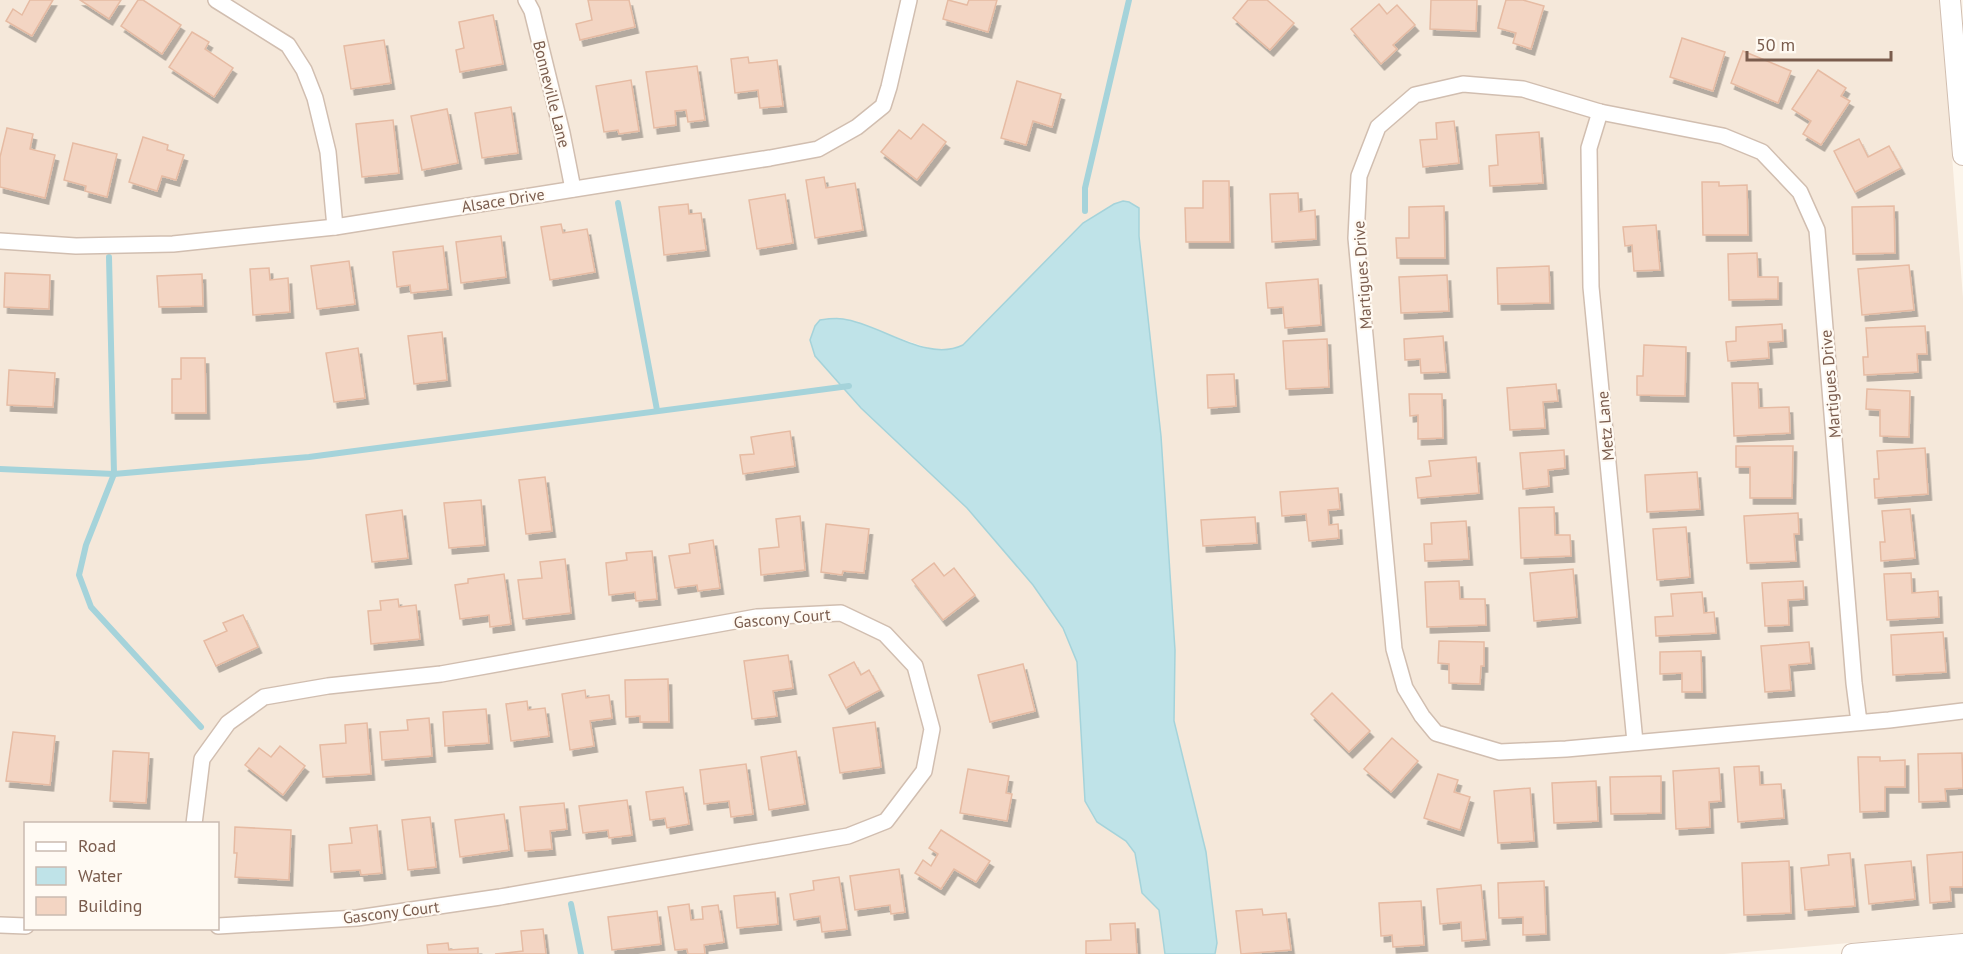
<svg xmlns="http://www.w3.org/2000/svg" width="1963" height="954" viewBox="0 0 1963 954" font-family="'PT Sans',sans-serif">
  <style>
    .residential { fill: #f5e8da; fill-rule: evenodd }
    .water { fill: #bfe3e8; stroke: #a5d3da; stroke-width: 1.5 }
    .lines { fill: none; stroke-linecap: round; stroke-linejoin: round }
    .stream { stroke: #a5d3da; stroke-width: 6 }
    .building { fill: #f3d5c3; stroke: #e6bba3; stroke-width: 1.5; filter: url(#shadow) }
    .minor-casing { stroke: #d1beb0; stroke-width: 18 }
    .tertiary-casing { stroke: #d1beb0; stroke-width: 22 }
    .minor { stroke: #fff; stroke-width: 15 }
    .tertiary { stroke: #fff; stroke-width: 20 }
    .labels { text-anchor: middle; stroke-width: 4.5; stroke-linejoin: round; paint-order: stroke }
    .street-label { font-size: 16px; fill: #7a5c4d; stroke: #fffaf3 }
  </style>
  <defs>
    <filter id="shadow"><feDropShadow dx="3.5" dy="6" stdDeviation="0" flood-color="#0004"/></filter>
  </defs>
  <rect width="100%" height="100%" fill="#fdf6ec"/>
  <!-- residential -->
  <path class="residential" d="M0,0H1940L1963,298V933L1724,954H1215L1217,943L1206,852L1174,721L1175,650L1139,236V208L1123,201L1114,204L1083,223L963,345L952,350L928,348L844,319L820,320L811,340L815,356L861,408L967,508L1033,585L1063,628L1077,662L1085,801L1097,822L1126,841L1135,853L1142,893L1159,910L1165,954H0ZM26,824H218V928H26Z"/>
  <!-- water -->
  <path class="water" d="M1123,201L1129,202L1139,208V236L1161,436L1175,650L1174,721L1206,852L1217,943L1215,954H1165L1159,910L1142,893L1135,853L1126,841L1097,822L1085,801L1077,662L1063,628L1033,585L967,508L861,408L815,356L810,340L815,326L820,320C827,319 836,318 843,319C881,324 926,363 963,345L1083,223L1114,204Z"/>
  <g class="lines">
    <!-- stream -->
    <g class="stream">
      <polyline points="618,203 657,410"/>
      <polyline points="1085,211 1085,188 1129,0"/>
      <polyline points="109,257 114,474 86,545 79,575 91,607 201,727"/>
      <polyline points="0,469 114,474 309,457 849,386"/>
      <polyline points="571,904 581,954"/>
    </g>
  </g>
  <!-- building -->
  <g class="building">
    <polygon points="30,0 53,0 32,36 6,21 13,9 22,15"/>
    <polygon points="80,0 121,0 109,19"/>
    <polygon points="138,0 143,0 181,25 162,54 121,26"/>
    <polygon points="588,0 629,0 635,27 580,40 576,24 592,20"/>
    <polygon points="948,0 967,5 969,0 997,0 988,32 943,19"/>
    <polygon points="1248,0 1267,0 1294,23 1270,50 1233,18"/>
    <polygon points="1431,0 1477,0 1476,31 1430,29"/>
    <polygon points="1506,0 1523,0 1544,6 1531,49 1513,43 1516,33 1498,28"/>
    <polygon points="1379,4 1387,14 1397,5 1415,25 1393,45 1397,49 1381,64 1351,29"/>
    <polygon points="493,15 503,64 460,72 456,50 464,48 459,22"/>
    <polygon points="192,32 209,42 205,49 233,68 214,97 169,67"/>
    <polygon points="1682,38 1725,52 1713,91 1670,77"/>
    <polygon points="384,40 391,83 351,89 344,46"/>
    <polygon points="1743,51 1791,71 1778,103 1731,83"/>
    <polygon points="748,57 749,63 777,60 783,106 760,108 758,90 735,93 731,59"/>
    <polygon points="697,66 705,120 688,122 686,110 675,111 676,125 654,128 646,72"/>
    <polygon points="1818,70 1846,88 1841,96 1850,101 1821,145 1803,134 1811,121 1792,109"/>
    <polygon points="631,80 639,131 619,134 618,130 604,132 596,86"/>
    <polygon points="1017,81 1061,94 1052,127 1033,121 1026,145 1001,138"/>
    <polygon points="511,107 518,153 482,158 475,113"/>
    <polygon points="447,109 458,163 422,170 411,116"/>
    <polygon points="393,120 399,173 362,177 356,124"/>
    <polygon points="1454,121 1459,163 1423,167 1420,140 1437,139 1436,123"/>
    <polygon points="923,124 946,142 917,180 881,152 899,130 911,139"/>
    <polygon points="7,128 33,134 30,149 55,155 45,198 0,187 0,157"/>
    <polygon points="1539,132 1543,183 1490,186 1489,166 1498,165 1496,135"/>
    <polygon points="143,137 168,145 167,150 184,155 176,180 162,176 157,191 129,182"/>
    <polygon points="1859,139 1868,157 1889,146 1901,168 1855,192 1834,151"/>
    <polygon points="73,143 117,154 107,197 85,191 86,186 64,180"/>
    <polygon points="824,177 826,188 855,183 863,230 815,238 806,180"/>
    <polygon points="1203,181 1229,181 1230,242 1186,242 1185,208 1203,208"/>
    <polygon points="1702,182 1719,182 1719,186 1747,185 1748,235 1703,235"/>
    <polygon points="1298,193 1299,212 1315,210 1316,239 1272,242 1270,194"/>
    <polygon points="785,194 793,243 757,249 749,200"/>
    <polygon points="688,204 689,214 701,213 706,250 664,255 659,207"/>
    <polygon points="1444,206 1445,258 1397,258 1396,238 1409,238 1409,207"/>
    <polygon points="1894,206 1895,253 1853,254 1852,207"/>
    <polygon points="561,224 563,233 587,229 595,272 550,280 541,227"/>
    <polygon points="1656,225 1660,270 1634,271 1632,245 1625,246 1623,227"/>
    <polygon points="501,236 506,277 461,283 456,242"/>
    <polygon points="443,246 448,289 411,293 410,285 397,287 393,252"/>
    <polygon points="1757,253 1758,277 1778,277 1778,299 1729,300 1728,254"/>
    <polygon points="349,261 355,304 317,309 311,266"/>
    <polygon points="1909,265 1914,310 1862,315 1858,269"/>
    <polygon points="1549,266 1550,303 1498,304 1497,268"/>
    <polygon points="269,268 270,280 288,278 290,312 253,315 250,269"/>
    <polygon points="5,273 50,275 49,309 4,307"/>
    <polygon points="202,274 203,306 159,307 157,276"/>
    <polygon points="1447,275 1449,311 1401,313 1399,277"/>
    <polygon points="1318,279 1321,325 1285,328 1283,307 1268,308 1266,283"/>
    <polygon points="1782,324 1783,341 1768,342 1769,358 1728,361 1726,342 1736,341 1736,327"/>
    <polygon points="1925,326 1927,354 1917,354 1918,372 1864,375 1863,357 1868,357 1866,328"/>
    <polygon points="442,332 447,380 414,384 408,336"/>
    <polygon points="1443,336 1446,372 1421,373 1420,359 1405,360 1404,339"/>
    <polygon points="1327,339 1329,387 1286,389 1283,341"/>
    <polygon points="1644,345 1686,347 1685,396 1637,395 1637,376 1643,376"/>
    <polygon points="358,348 365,398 334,402 326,353"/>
    <polygon points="181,358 205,358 206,413 172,413 172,379 181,379"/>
    <polygon points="9,370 55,373 53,407 7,405"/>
    <polygon points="1234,374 1236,406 1208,408 1207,375"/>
    <polygon points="1732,383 1758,383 1759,408 1789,407 1790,433 1734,436"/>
    <polygon points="1556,384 1558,401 1543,402 1545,428 1510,430 1507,388"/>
    <polygon points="1867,389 1910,391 1909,437 1880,436 1880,410 1866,409"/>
    <polygon points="1409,394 1442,394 1443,438 1418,439 1418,415 1410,416"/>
    <polygon points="790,431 795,466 743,474 740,455 754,454 751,437"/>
    <polygon points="1736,446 1793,446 1792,498 1750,498 1750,467 1736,467"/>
    <polygon points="1925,448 1928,494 1875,498 1874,479 1879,479 1877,451"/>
    <polygon points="1564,450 1565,468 1548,470 1549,486 1523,489 1520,453"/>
    <polygon points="1476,457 1479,493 1418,498 1416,478 1431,476 1429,461"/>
    <polygon points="1697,472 1700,509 1647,512 1645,475"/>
    <polygon points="545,477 552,531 526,534 519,480"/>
    <polygon points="1338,488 1340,509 1328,510 1329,525 1338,524 1339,538 1309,541 1306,514 1282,516 1280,492"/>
    <polygon points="481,500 485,545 449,548 444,503"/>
    <polygon points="1554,507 1555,535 1570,535 1571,556 1521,558 1519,508"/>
    <polygon points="1910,509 1915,558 1881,561 1880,542 1885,542 1882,511"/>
    <polygon points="402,510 408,558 372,562 366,515"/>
    <polygon points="1798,513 1799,534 1794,534 1796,561 1747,563 1744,516"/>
    <polygon points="800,516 805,570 761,575 759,549 779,547 776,519"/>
    <polygon points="1255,517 1257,543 1203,546 1201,520"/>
    <polygon points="1466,521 1469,559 1425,561 1424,544 1432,544 1431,523"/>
    <polygon points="826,524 869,529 864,573 843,571 842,575 821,572"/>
    <polygon points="1686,527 1690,577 1657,580 1653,529"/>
    <polygon points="713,540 720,588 698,591 697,585 675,588 669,556 690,553 689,544"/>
    <polygon points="652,551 657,599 636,601 635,592 609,595 606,563 627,560 626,553"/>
    <polygon points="565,559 571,613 523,619 518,580 542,578 540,562"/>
    <polygon points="934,563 944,576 954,568 975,595 943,620 912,580"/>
    <polygon points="1573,569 1577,617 1534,621 1530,573"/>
    <polygon points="1911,573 1912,593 1938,591 1939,617 1887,620 1884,574"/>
    <polygon points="504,574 511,624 490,627 489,615 460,619 455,585 468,583 468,579"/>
    <polygon points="1459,581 1460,599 1485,599 1486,625 1427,627 1425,582"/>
    <polygon points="1803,581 1804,599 1788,600 1789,625 1765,626 1762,583"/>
    <polygon points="1702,592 1704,613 1714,612 1716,633 1656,636 1655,617 1673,616 1671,594"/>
    <polygon points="398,599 399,607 416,605 420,639 371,644 368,611 381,610 380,601"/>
    <polygon points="243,615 258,647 216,666 204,641 227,631 223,623"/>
    <polygon points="1943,632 1946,672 1893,675 1891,635"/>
    <polygon points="1439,641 1484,642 1484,666 1481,666 1480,684 1449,683 1449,664 1438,663"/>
    <polygon points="1809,642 1811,663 1789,665 1791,690 1765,692 1761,646"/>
    <polygon points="1701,651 1702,692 1682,692 1682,673 1660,674 1660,652"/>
    <polygon points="788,655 793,688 773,691 777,716 752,719 744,661"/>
    <polygon points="854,662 861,675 869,670 880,690 846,708 829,675"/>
    <polygon points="1023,664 1035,711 990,722 978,675"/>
    <polygon points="668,679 669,722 640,722 640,716 626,717 625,680"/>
    <polygon points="585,690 586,698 609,695 612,718 590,721 594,746 570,750 562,694"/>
    <polygon points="1332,693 1370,731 1349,752 1311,714"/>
    <polygon points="527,701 528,710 545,708 549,736 511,741 506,704"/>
    <polygon points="486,709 489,743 445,746 443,712"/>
    <polygon points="429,718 432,756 382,760 380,732 408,730 407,720"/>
    <polygon points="875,722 881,767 840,773 833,728"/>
    <polygon points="367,723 371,774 323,777 320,745 346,743 345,725"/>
    <polygon points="13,732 55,736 50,785 6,781"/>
    <polygon points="1392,738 1418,761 1391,792 1364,769"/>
    <polygon points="280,746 305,766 283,795 245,765 259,748 271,757"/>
    <polygon points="113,751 149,753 146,803 110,801"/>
    <polygon points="796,751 805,804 769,810 761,757"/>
    <polygon points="1962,753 1963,788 1945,789 1946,801 1919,802 1918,754"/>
    <polygon points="1858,757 1880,757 1880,761 1905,760 1905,787 1885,787 1885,811 1860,812"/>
    <polygon points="746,764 753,814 731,817 729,801 704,804 700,770"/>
    <polygon points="1759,766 1760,785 1781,784 1784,818 1738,822 1734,767"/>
    <polygon points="1719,768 1721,801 1709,802 1710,827 1676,829 1673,771"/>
    <polygon points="968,769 1009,776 1006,793 1012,794 1007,821 960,813"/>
    <polygon points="1438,774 1458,780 1454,792 1470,797 1460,830 1424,818"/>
    <polygon points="1661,776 1661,813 1611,814 1610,777"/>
    <polygon points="1596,781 1598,821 1554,823 1552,783"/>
    <polygon points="683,787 689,824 667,828 665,818 650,820 646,792"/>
    <polygon points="1530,788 1534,841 1498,843 1494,791"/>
    <polygon points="627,800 632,835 609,838 608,830 583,833 579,806"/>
    <polygon points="564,803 567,829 550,831 552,849 525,851 520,807"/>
    <polygon points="504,814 509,850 460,857 455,820"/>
    <polygon points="430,817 436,867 408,870 402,820"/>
    <polygon points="377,825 382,873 361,875 360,870 331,872 329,845 352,843 350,828"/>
    <polygon points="235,827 291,830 289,880 235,877 237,853 234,853"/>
    <polygon points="941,830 990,861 976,882 954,869 941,889 915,873 923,860 931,866 938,854 929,848"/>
    <polygon points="1963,852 1963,887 1950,887 1951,901 1930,903 1927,855"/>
    <polygon points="1850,853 1855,906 1805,910 1801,868 1829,865 1828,855"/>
    <polygon points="1789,861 1791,913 1744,915 1742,863"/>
    <polygon points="1911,861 1915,899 1869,904 1865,865"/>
    <polygon points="899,869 905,912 891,914 890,905 855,910 850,876"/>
    <polygon points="839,877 847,929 822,932 820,916 794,920 790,894 814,890 813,881"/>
    <polygon points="1544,881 1546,934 1523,935 1523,917 1499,918 1498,883"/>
    <polygon points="1481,885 1486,939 1462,941 1461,922 1440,924 1437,889"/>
    <polygon points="775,892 778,924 737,928 734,896"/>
    <polygon points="1421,901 1424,945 1393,947 1392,935 1381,936 1379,903"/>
    <polygon points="689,904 691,920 703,919 702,907 718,905 724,942 704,945 705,954 688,954 687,949 675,950 668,907"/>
    <polygon points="1262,909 1263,915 1286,913 1291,950 1241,954 1236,911"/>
    <polygon points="657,911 661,944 612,950 608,917"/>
    <polygon points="1135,923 1137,954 1086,954 1086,941 1111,940 1110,924"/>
    <polygon points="543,929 546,954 495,954 523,951 521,931"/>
    <polygon points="448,943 449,950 478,948 478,954 428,954 427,945"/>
  </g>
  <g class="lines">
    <!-- minor casing -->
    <g class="minor-casing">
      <g id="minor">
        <polyline points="216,0 288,45 304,70 315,98 328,152 335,227"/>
        <polyline points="526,0 532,11 562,133 573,189"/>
        <polyline points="1600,112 1589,148 1591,287 1635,742"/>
        <polyline points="0,241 76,246 173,244 335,227 770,158 818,149 857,127 883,106 889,87 909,0"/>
        <polyline points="1859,722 1854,683 1817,230 1800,192 1762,152 1723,136 1600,112 1523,89 1463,84 1415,95 1378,127 1359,176 1356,238 1394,649 1405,688 1422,716 1436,733 1500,752 1566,749 1889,720 1963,711"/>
        <polyline points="194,824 202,759 228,723 264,697 328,686 441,674 757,617 841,613 885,634 915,666 932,729 924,771 886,821 848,836 500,897 357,918 218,926"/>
        <polyline points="0,925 26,926"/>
      </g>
    </g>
    <!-- tertiary casing -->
    <g class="tertiary-casing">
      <g id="tertiary">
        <polyline points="1950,0 1963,155"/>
        <polyline points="1852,954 1963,944"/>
      </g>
    </g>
    <!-- minor -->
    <use href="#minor" class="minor"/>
    <!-- tertiary -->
    <use href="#tertiary" class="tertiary"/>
  </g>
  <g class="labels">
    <!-- street labels -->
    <g class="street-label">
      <text transform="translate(552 94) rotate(76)" y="6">Bonneville Lane</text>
      <text transform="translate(503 200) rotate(-9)" y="6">Alsace Drive</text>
      <text transform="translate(1362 275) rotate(-94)" y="6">Martigues Drive</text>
      <text transform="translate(1830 384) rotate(-95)" y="6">Martigues Drive</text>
      <text transform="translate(1605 426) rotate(-95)" y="6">Metz Lane</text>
      <text transform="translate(782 618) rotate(-5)" y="6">Gascony Court</text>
      <text transform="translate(391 912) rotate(-7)" y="6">Gascony Court</text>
    </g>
  </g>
  <!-- legend -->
  <rect x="24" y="822" width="195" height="108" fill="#fffaf3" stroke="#cabbb1" stroke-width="1.5"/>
  <rect x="36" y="842" width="30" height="9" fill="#ffffff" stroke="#cabbb1" stroke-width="1.5"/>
  <text x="78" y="852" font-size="18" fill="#7a5c4d">Road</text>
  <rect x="36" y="867" width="30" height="18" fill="#bfe3e8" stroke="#cabbb1" stroke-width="1.5"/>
  <text x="78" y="882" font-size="18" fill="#7a5c4d">Water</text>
  <rect x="36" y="897" width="30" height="18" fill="#f3d5c3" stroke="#cabbb1" stroke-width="1.5"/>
  <text x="78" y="912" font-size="18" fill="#7a5c4d">Building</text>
  <!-- scale -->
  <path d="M1747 51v9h144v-9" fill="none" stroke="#7a5c4d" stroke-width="3"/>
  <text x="1756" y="51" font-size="18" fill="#7a5c4d" stroke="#fffaf3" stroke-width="4.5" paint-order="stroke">50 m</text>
</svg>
